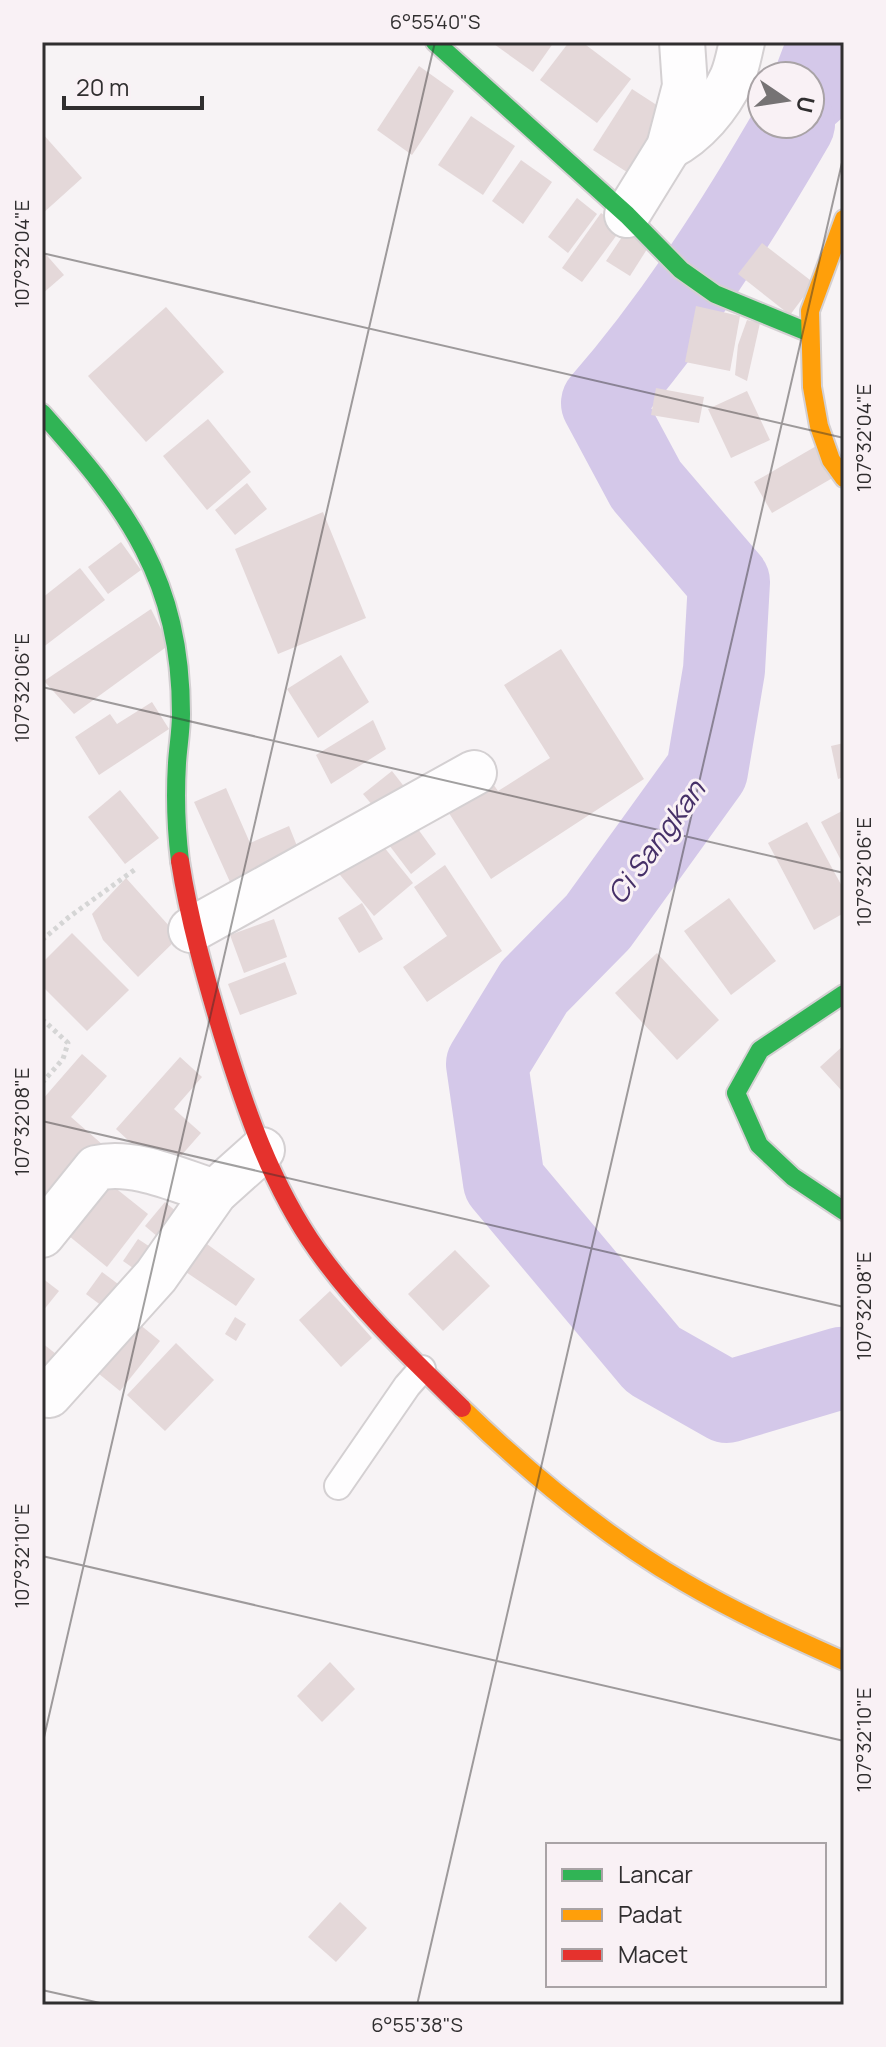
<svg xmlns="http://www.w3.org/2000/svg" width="886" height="2047" viewBox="0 0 886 2047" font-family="Manrope,sans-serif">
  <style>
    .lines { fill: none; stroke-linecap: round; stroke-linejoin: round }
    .river { stroke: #d4c8e9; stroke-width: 82 }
    .building { fill: #e4d8d9 }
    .lane-casing { stroke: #d4d0d2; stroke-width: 30 }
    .street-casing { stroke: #d4d0d2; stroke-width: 48 }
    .fast-casing { stroke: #d4d0d2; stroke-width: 22 }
    .slow-casing { stroke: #d4d0d2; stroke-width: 22 }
    .jam-casing { stroke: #d4d0d2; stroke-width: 22 }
    .path { stroke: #d5d5d5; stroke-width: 5; stroke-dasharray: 4 4; stroke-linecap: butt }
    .lane { stroke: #fefdfe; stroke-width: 26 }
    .street { stroke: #fefdfe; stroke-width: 44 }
    .fast { stroke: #30b455; stroke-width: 18 }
    .slow { stroke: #ff9f0a; stroke-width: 18 }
    .jam { stroke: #e5322d; stroke-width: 18 }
    .ticks { fill: none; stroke: #302e2f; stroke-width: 2; stroke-opacity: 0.45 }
    .labels { text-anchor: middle; stroke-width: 6; stroke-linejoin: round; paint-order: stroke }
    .water-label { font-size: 28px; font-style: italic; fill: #463068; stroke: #f9f1f5 }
    .neatline { fill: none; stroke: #302e2f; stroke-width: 3 }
    .ticks-label { font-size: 20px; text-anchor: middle; fill: #302e2f }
  </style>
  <rect width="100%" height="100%" fill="#f7f3f5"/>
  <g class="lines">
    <!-- river -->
    <g class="river">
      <polyline points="810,92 829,42"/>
      <path d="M794,124C738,221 676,318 602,403L646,485L729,582L724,670L707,771L598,922L534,987L487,1064L504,1182L653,1360L727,1402L841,1368L844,1370"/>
    </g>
  </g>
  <!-- building -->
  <g class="building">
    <polygon points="491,42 554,42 533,72"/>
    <polygon points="569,42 582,42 631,79 597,123 540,80"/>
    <polygon points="419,66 454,91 412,155 377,130"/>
    <polygon points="632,89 672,115 633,176 593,150"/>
    <polygon points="471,116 515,146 483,195 438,165"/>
    <polygon points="42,133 82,178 42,214"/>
    <polygon points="521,160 552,182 523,224 492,201"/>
    <polygon points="577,198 597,214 568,253 548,237"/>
    <polygon points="601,213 622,228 582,282 562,268"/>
    <polygon points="626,231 649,246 630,276 606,261"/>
    <polygon points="762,243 814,283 790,315 738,274"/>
    <polygon points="42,250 64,275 42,294"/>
    <polygon points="696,306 740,316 730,371 685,362"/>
    <polygon points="166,307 224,372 146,442 88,376"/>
    <polygon points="747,320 760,323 747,381 735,375 738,345"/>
    <polygon points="656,388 704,397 699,423 651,415"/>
    <polygon points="747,391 770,440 731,458 708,409"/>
    <polygon points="208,419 251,472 207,510 163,456"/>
    <polygon points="818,445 836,476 772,513 754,482"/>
    <polygon points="247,483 267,509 235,535 215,510"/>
    <polygon points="323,512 366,618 278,654 235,549"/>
    <polygon points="121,542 141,570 108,594 88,567"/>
    <polygon points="80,568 105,600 42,648 42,598"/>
    <polygon points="151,609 169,645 74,714 44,681"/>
    <polygon points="561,649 644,779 491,879 440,799 484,771 498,791 550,758 504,685"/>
    <polygon points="341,655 369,702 318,738 287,689"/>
    <polygon points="152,702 169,729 99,775 75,737 110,714 117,724"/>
    <polygon points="373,720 386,749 331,784 316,755"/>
    <polygon points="844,743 844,777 838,779 831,746"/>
    <polygon points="392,771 406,789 378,812 363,794"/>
    <polygon points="226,788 250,843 289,826 299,851 230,882 194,802"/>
    <polygon points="120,790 159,838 125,864 88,817"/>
    <polygon points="844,810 844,866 821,822"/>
    <polygon points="410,818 436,854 411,874 383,837"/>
    <polygon points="807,822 844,890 844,913 814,930 768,843"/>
    <polygon points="371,831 413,883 374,916 331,864"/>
    <polygon points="445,865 502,951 427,1002 403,967 447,936 414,887"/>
    <polygon points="126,878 179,937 138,977 103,940 92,914"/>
    <polygon points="729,898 776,961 731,995 684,931"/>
    <polygon points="362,903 383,939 359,953 338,918"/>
    <polygon points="274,919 287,957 244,973 230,935"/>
    <polygon points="72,933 129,990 87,1031 42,986 42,963"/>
    <polygon points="657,953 719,1020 677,1060 615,993"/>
    <polygon points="285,962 297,994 240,1015 228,984"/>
    <polygon points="844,1045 844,1089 842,1091 820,1067"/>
    <polygon points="82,1054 107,1076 71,1117 103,1145 54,1201 42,1190 42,1100"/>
    <polygon points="180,1057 202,1077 174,1109 201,1133 165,1174 116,1129"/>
    <polygon points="99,1175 148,1214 107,1267 58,1227"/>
    <polygon points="165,1202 184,1218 164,1242 145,1226"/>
    <polygon points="138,1239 158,1252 143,1275 123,1261"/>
    <polygon points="200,1239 255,1279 236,1306 180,1268"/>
    <polygon points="455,1250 490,1286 443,1331 408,1294"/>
    <polygon points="102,1272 126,1290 110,1312 86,1294"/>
    <polygon points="42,1278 59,1291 42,1312"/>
    <polygon points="330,1291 372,1338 341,1367 299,1320"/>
    <polygon points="235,1317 246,1324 236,1341 225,1334"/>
    <polygon points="133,1319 160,1341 120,1391 93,1369"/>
    <polygon points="42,1343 65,1361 42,1391"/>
    <polygon points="176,1343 214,1380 165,1431 127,1395"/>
    <polygon points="330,1662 355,1689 322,1722 297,1696"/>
    <polygon points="340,1902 367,1928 336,1962 308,1937"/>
  </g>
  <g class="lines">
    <!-- lane casing -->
    <g class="lane-casing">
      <polyline id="lane" points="338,1486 407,1386 422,1369"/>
    </g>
    <!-- street casing -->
    <g class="street-casing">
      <g id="street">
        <path d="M669,147C696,133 719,106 732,78C737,67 739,54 742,42"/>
        <polyline points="627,215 669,147 685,86 682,42"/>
        <polyline points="191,930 474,773"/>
        <path d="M42,1235L96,1168C134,1159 179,1181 215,1192"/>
        <polyline points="49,1395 156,1276 215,1192 262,1150"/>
      </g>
    </g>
    <!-- fast casing -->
    <g class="fast-casing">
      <g id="fast">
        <polyline points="435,42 627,215 681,270 715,294 810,333"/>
        <path d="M42,413C128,509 181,580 181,714C181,731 178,747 177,763C175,796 176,828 180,861"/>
        <polyline points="844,994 760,1050 736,1093 759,1145 793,1177 844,1211"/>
      </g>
    </g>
    <!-- slow casing -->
    <g class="slow-casing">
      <g id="slow">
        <polyline points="844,219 810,311 812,387 819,426 831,460 844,478"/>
        <path d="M462,1408C529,1473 603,1535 684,1582C735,1612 790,1637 844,1661"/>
      </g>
    </g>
    <!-- jam casing -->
    <g class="jam-casing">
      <path id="jam" d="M180,861C189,919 205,976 222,1033C245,1108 271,1185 317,1250C358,1308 411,1358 462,1408"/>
    </g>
    <!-- path -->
    <g class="path">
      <polyline points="42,940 69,917 137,868"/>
      <polyline points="42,1019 68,1043 63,1059 42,1083"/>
    </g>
    <!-- lane -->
    <use href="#lane" class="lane"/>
    <!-- street -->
    <use href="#street" class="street"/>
    <!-- fast -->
    <use href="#fast" class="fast"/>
    <!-- slow -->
    <use href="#slow" class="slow"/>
    <!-- jam -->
    <use href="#jam" class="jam"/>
  </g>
  <!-- ticks -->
  <path class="ticks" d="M42,253L844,438M42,687L844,873M42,1121L844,1307M42,1556L844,1741M42,1746L435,42M42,1990L109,2005M417,2005L844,154"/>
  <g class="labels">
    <!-- water labels -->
    <g class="water-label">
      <text transform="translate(656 842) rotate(-54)" y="10">Ci Sangkan</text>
    </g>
  </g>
  <!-- border -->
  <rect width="886" height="2047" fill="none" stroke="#f9f1f5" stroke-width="88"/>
  <!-- legend -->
  <rect x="546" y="1843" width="280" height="144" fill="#f9f1f5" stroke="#a9a3a6" stroke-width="2"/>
  <rect x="562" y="1869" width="40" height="12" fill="#30b455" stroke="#a9a3a6" stroke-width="2"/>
  <text x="618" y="1883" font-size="24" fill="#302e2f">Lancar</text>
  <rect x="562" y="1909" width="40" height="12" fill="#ff9f0a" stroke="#a9a3a6" stroke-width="2"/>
  <text x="618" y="1923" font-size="24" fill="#302e2f">Padat</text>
  <rect x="562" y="1949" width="40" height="12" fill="#e5322d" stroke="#a9a3a6" stroke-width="2"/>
  <text x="618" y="1963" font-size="24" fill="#302e2f">Macet</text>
  <!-- north arrow -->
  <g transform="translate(786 100) rotate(103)"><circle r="38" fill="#f9f1f5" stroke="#a9a3a6" stroke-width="2"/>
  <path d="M0-6L14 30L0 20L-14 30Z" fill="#767374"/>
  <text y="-12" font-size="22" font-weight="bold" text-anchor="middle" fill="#302e2f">U</text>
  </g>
  <!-- scale -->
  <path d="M64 96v12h138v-12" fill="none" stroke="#302e2f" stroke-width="4"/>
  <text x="76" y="96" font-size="24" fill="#302e2f" stroke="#f9f1f5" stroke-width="6" paint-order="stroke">20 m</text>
  <rect x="44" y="44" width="798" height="1959" class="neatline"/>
  <g class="ticks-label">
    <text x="435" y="29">6°55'40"S</text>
    <text transform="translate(22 254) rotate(-90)" y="7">107°32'04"E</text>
    <text transform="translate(864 438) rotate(-90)" y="7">107°32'04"E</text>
    <text transform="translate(22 688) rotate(-90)" y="7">107°32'06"E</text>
    <text transform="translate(864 872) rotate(-90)" y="7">107°32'06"E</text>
    <text transform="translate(22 1122) rotate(-90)" y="7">107°32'08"E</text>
    <text transform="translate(864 1306) rotate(-90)" y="7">107°32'08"E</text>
    <text transform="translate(22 1556) rotate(-90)" y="7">107°32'10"E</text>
    <text transform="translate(864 1740) rotate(-90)" y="7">107°32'10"E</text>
    <text x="417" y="2032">6°55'38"S</text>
  </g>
</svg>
